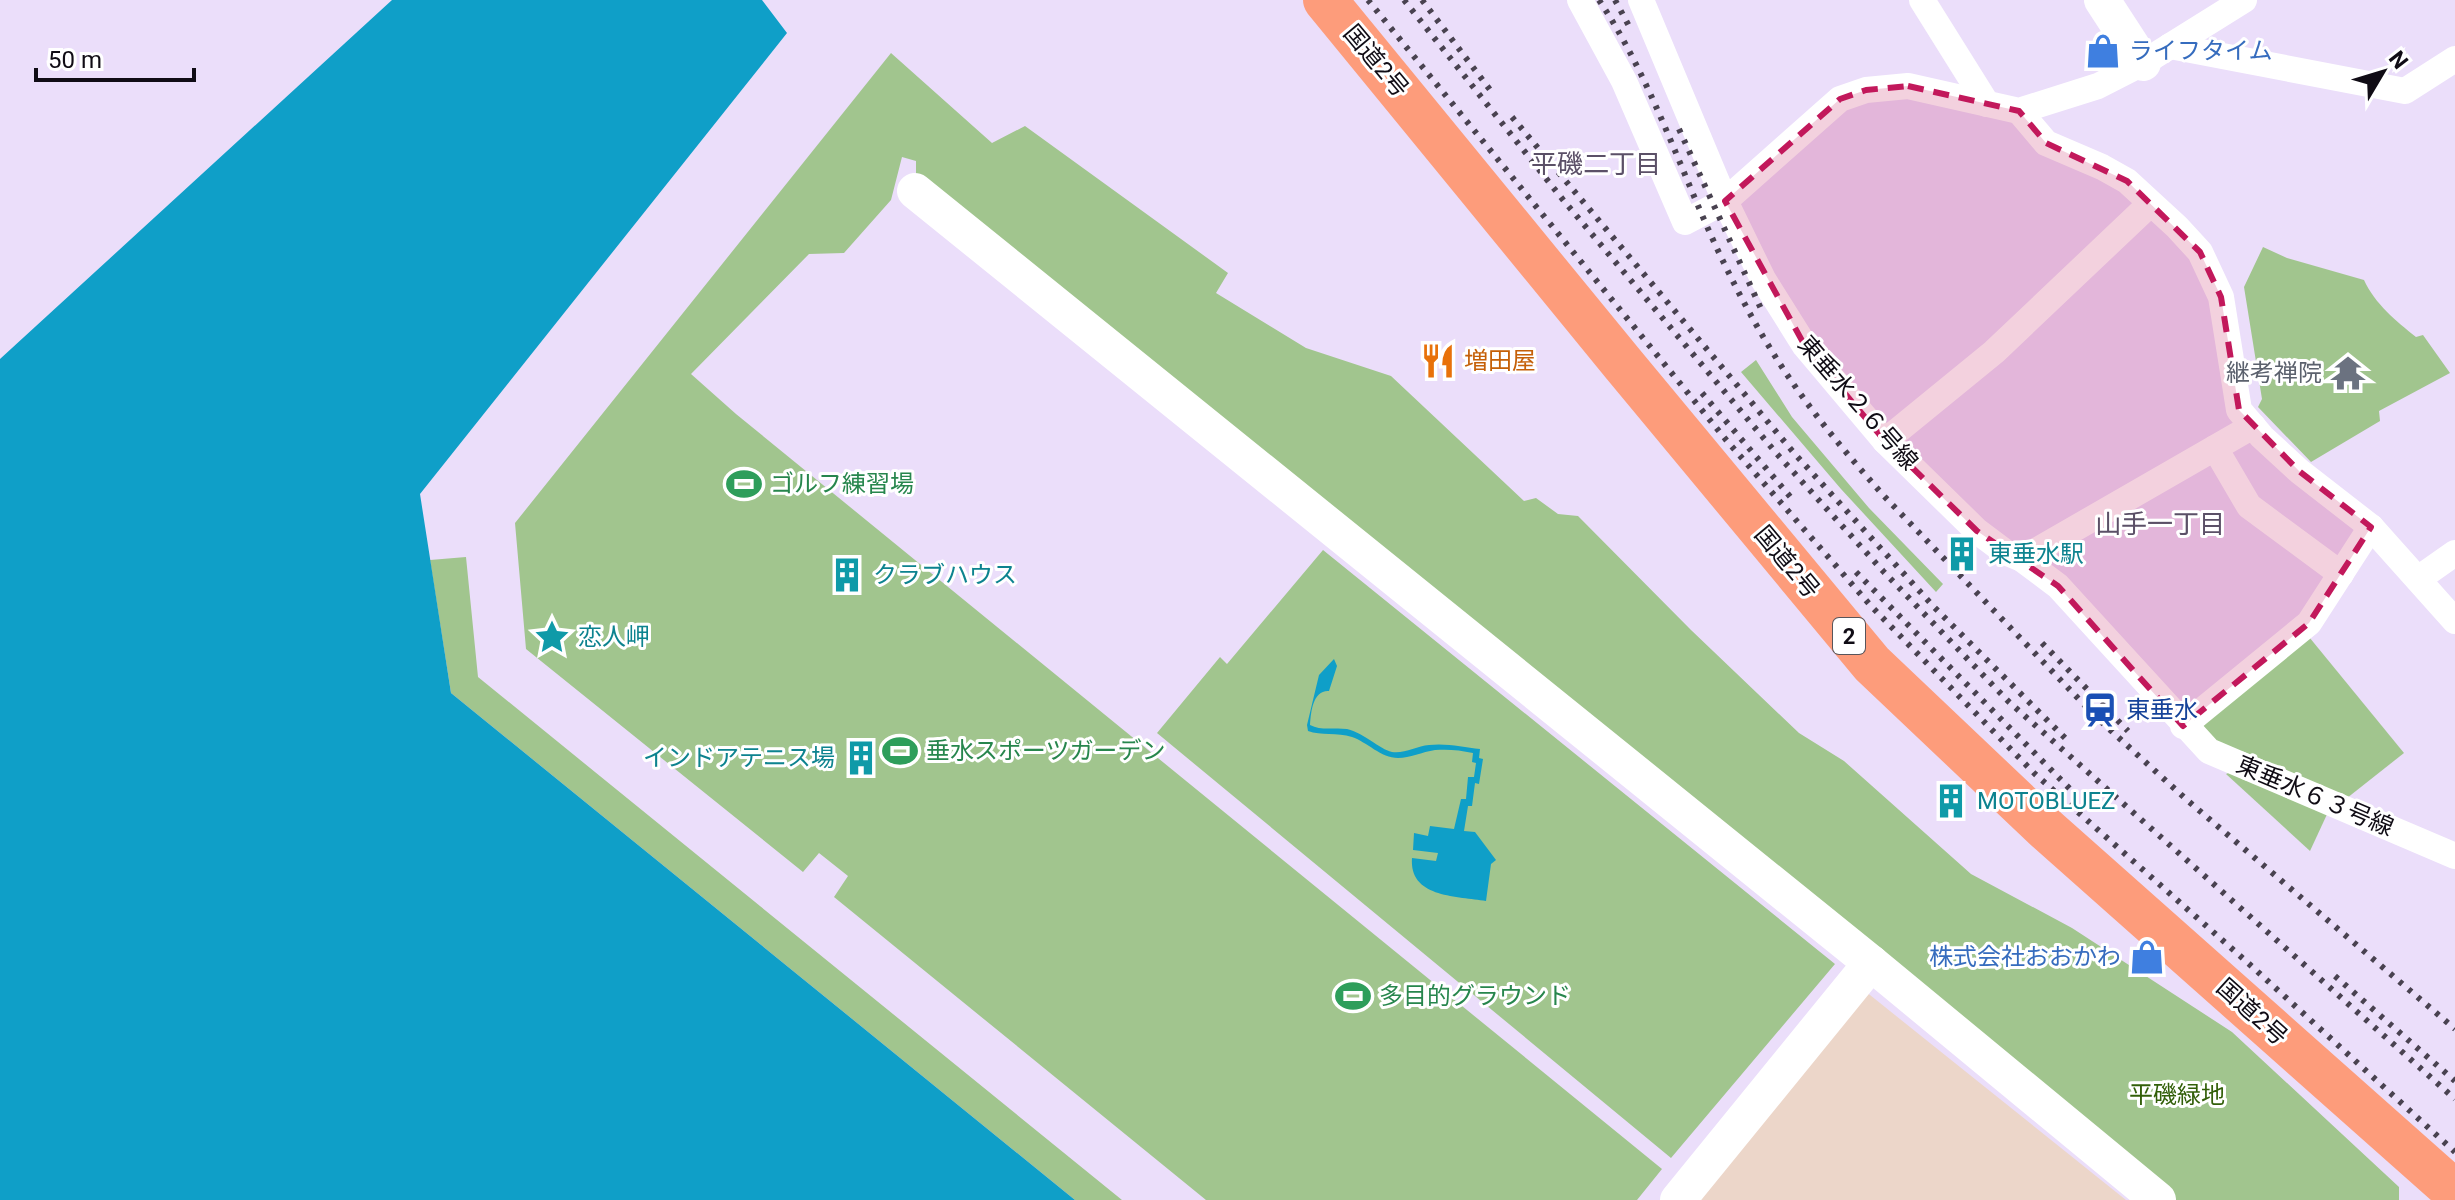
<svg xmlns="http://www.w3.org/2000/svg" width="2455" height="1200" viewBox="0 0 2455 1200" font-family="Roboto,'Noto Sans JP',sans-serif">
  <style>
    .industrial { fill: #ecd6c9 }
    .green { fill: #a1c58e }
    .water { fill: #0f9fc8 }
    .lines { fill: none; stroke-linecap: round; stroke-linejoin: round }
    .street { stroke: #fff; stroke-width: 26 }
    .secondary { stroke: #fff; stroke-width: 36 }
    .highway { stroke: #fd9c7b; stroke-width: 44 }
    .rail { stroke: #494250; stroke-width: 6; stroke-dasharray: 4 8; stroke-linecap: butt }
    .marked { fill: #c2185b; fill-opacity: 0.2; stroke: #c2185b; stroke-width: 6; stroke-dasharray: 16 10; stroke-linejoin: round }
    .labels { text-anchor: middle; stroke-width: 6; stroke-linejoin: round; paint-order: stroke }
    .shield { fill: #fff; stroke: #58555b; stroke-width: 2 }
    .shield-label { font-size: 22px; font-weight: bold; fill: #100c15 }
    .shop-label { font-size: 24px; fill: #366cbe; stroke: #fff; text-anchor: start }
    .street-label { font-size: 24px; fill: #100c15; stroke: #fff }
    .food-label { font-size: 24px; fill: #c56008; stroke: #fff; text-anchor: start }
    .worship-label { font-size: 24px; fill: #5b616d; stroke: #fff; text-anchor: end }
    .leisure-label { font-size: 24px; fill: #27864d; stroke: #fff; text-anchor: start }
    .culture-label { font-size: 24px; fill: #0d838f; stroke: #fff; text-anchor: start }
    .transit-label { font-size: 24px; fill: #164399; stroke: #fff; text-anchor: start }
    .park-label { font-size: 24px; fill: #325f09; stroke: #fff }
    .neighbourhood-label { font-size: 26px; fill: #5b5067; stroke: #fff }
  </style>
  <rect width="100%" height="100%" fill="#ebdefa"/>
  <!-- industrial -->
  <polygon class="industrial" points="1865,991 2126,1200 1696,1200"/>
  <!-- green -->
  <g class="green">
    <polygon points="891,53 992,143 1025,126 1228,273 1216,293 1306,348 1391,376 1524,501 1536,498 1558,514 1578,516 1691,630 1799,733 1844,761 1971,874 2072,928 2232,1032 2399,1187 2399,1200 2176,1200 1655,774 916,176 916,161 902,157 891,200 844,253 809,254 691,374 736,414 1662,1169 1637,1200 1206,1200 834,897 848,876 819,853 803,872 526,649 515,523"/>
    <path d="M2263,247L2287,258L2364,280C2375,304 2396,321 2416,337L2423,335L2450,373L2379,411L2380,421L2311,462L2258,407L2262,399L2244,287Z"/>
    <polygon points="1756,360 1792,417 1869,508 1943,584 1936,592 1841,489 1741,372"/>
    <polygon points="1323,550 1835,964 1671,1158 1157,733 1220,657 1227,664"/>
    <polygon points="466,557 478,677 1122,1200 1075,1200 451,693 430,560"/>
    <polygon points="2305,632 2404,753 2342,802 2201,738 2192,726"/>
    <polygon points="2237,769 2329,810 2310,851 2226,774"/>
  </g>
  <!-- water -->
  <g class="water">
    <polygon points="392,0 762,0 787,33 420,494 451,693 1075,1200 0,1200 0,359"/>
    <path d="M1334,659L1337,666L1329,691C1313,690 1311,711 1310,725C1321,731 1335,727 1347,729C1366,734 1379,749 1392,752C1404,754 1417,746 1429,745C1446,743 1464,747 1480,749L1479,758L1483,759L1479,784L1475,783L1472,806H1468L1464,831L1475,832L1496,860L1491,864L1486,901C1457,896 1409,898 1412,858L1436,861L1438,853L1413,850L1414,833L1428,836L1430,826L1454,829L1461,799H1466L1468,777H1474L1476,763L1472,762L1473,753C1460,750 1448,749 1435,750C1422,752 1410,758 1398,758C1381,758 1367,742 1352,737C1337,732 1321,736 1308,731L1307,725L1319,675Z"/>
  </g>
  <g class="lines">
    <!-- street -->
    <g class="street">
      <polyline points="1580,0 1624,81 1685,222 1725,201 1840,99 1866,90 1908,86 2019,111 2098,86 2143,63 2244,0"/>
      <polyline points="1641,0 1725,201 1763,279 1805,346 1885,441 1977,531 2005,552 2022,559 2058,586 2209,751 2455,856"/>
      <polyline points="1922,0 1987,104"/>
      <polyline points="2170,46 2405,91 2455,59"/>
      <polyline points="2019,111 2046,143 2102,167 2127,181 2177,227 2200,252 2221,297 2239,410 2262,437 2299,471 2371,527 2455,621"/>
      <polyline points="1885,441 1994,352 2150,204"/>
      <polyline points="2215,448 2249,506 2341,574"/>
      <polyline points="2022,559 2253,426"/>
      <polyline points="2418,579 2455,553"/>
      <polyline points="2183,726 2309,623 2371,527"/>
    </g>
    <!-- secondary -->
    <g class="secondary">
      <polyline points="2102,0 2143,63"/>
      <polyline points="915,191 1871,963 2158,1200"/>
      <polyline points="1678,1200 1871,963"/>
    </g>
    <!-- highway -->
    <polyline class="highway" points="1325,0 1623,364 1872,664 2046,829 2455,1192"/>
    <!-- rail -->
    <g class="rail">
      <polyline points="1368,0 1727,441 1871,606 2035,774 2247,962 2455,1152"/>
      <polyline points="1404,0 1564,201 1777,454 1883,571 2008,701 2455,1099"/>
      <polyline points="1422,0 1494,95"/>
      <path d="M1599,0C1649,75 1677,161 1714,242C1739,296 1767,348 1802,396C1827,431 1855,463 1883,495L2096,717L2187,800L2455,1029"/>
      <polyline points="1615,0 1630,28"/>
      <polyline points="1512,117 1794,453 1934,607 2065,738"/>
      <polyline points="1679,129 1762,311"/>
      <polyline points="1702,393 1793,500"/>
      <polyline points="1856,572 2072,791"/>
      <polyline points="2042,643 2128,731"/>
      <polyline points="2335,976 2455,1081"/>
    </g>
  </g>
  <!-- marked area -->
  <path class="marked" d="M1908,86L2019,111L2046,143L2127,181L2200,252L2221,297L2239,410L2299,471L2371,527L2309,623L2183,726L2058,586L1977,531L1885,441L1805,346L1725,201L1840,99L1866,90Z"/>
  <!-- icons -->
  <defs>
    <g id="shop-bare" transform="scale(2.76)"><path d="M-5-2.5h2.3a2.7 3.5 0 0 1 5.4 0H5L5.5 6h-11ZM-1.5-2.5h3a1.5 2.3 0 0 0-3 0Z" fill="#3f7fe0" stroke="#fff" stroke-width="2.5" paint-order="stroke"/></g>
    <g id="restaurant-bare" transform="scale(2.76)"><path d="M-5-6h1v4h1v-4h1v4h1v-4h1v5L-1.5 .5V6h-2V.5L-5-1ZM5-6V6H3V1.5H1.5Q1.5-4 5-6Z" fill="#e8710a" stroke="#fff" stroke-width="2.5" paint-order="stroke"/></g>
    <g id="temple-bare" transform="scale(2.76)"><path d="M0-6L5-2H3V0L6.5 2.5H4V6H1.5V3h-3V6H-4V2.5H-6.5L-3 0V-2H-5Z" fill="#6b7280" stroke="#fff" stroke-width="2.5" paint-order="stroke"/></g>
    <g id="stadium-bare" transform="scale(2.76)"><path d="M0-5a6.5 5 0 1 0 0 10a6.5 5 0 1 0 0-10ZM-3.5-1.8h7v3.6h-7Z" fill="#2e9e5b" stroke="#fff" stroke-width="2.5" paint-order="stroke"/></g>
    <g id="building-bare" transform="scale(2.76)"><path d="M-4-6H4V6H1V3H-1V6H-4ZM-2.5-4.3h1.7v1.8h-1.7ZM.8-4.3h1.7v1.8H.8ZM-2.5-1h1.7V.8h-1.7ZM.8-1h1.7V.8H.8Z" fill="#0f9aa8" stroke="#fff" stroke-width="2.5" paint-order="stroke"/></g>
    <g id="sight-bare" transform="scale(2.76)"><path d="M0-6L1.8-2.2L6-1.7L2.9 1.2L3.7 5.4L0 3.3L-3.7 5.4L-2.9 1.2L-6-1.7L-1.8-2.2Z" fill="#0f9aa8" stroke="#fff" stroke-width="2.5" paint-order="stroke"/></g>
    <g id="station-bare" transform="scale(2.76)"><path d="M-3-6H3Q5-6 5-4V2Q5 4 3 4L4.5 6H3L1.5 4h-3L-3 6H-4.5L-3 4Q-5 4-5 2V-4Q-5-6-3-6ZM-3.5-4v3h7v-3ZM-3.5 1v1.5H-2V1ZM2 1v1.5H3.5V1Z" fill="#1a4fb4" stroke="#fff" stroke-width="2.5" paint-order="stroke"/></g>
  </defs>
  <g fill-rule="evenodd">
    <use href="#shop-bare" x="2103" y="51"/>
    <use href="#restaurant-bare" x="1438" y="361"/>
    <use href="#temple-bare" x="2348" y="373"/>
    <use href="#stadium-bare" x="744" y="484"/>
    <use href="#building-bare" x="1962" y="554"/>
    <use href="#building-bare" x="847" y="575"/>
    <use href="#sight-bare" x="552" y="637"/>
    <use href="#station-bare" x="2100" y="710"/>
    <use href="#stadium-bare" x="900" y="751"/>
    <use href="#building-bare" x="861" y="758"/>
    <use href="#building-bare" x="1951" y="801"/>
    <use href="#shop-bare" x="2147" y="957"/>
    <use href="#stadium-bare" x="1353" y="996"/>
  </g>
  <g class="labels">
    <!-- shield labels -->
    <rect class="shield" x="1833" y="618" width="32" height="36" rx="6"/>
    <g class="shield-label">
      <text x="1849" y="644">2</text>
    </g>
    <!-- shop labels -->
    <g class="shop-label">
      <text x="2129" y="59">ライフタイム</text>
      <text x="2121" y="965" text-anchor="end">株式会社おおかわ</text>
    </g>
    <!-- street labels -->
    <g class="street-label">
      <text transform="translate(1376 61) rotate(50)" y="8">国道2号</text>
      <text transform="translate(1858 403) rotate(49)" y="8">東垂水２６号線</text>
      <text transform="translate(1787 562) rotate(50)" y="8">国道2号</text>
      <text transform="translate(2315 796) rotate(23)" y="8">東垂水６３号線</text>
      <text transform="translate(2252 1012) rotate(42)" y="8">国道2号</text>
    </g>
    <!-- food labels -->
    <g class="food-label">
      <text x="1464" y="369">増田屋</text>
    </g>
    <!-- worship labels -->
    <g class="worship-label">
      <text x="2322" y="381">継考禅院</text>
    </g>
    <!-- leisure labels -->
    <g class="leisure-label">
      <text x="770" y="492">ゴルフ練習場</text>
      <text x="926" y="759">垂水スポーツガーデン</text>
      <text x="1379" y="1004">多目的グラウンド</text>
    </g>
    <!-- culture labels -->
    <g class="culture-label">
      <text x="1988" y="562">東垂水駅</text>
      <text x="873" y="583">クラブハウス</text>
      <text x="578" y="645">恋人岬</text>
      <text x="835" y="766" text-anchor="end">インドアテニス場</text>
      <text x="1977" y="809">MOTOBLUEZ</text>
    </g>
    <!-- transit labels -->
    <g class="transit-label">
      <text x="2126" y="718">東垂水</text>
    </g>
    <!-- park labels -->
    <g class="park-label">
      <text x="2177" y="1103">平磯緑地</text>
    </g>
    <!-- neighbourhood labels -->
    <g class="neighbourhood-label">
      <text x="1596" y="173">平磯二丁目</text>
      <text x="2160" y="533">山手一丁目</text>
    </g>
  </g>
  <!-- north arrow -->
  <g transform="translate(2383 72) rotate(52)" stroke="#ffffff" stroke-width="6" paint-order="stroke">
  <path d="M0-6L14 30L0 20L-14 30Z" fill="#100c15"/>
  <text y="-12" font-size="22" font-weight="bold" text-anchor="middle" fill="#100c15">N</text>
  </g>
  <!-- scale -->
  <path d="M36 68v12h158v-12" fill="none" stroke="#100c15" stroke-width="4"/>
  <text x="48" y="68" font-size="24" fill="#100c15" stroke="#ffffff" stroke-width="6" paint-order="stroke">50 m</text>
</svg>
